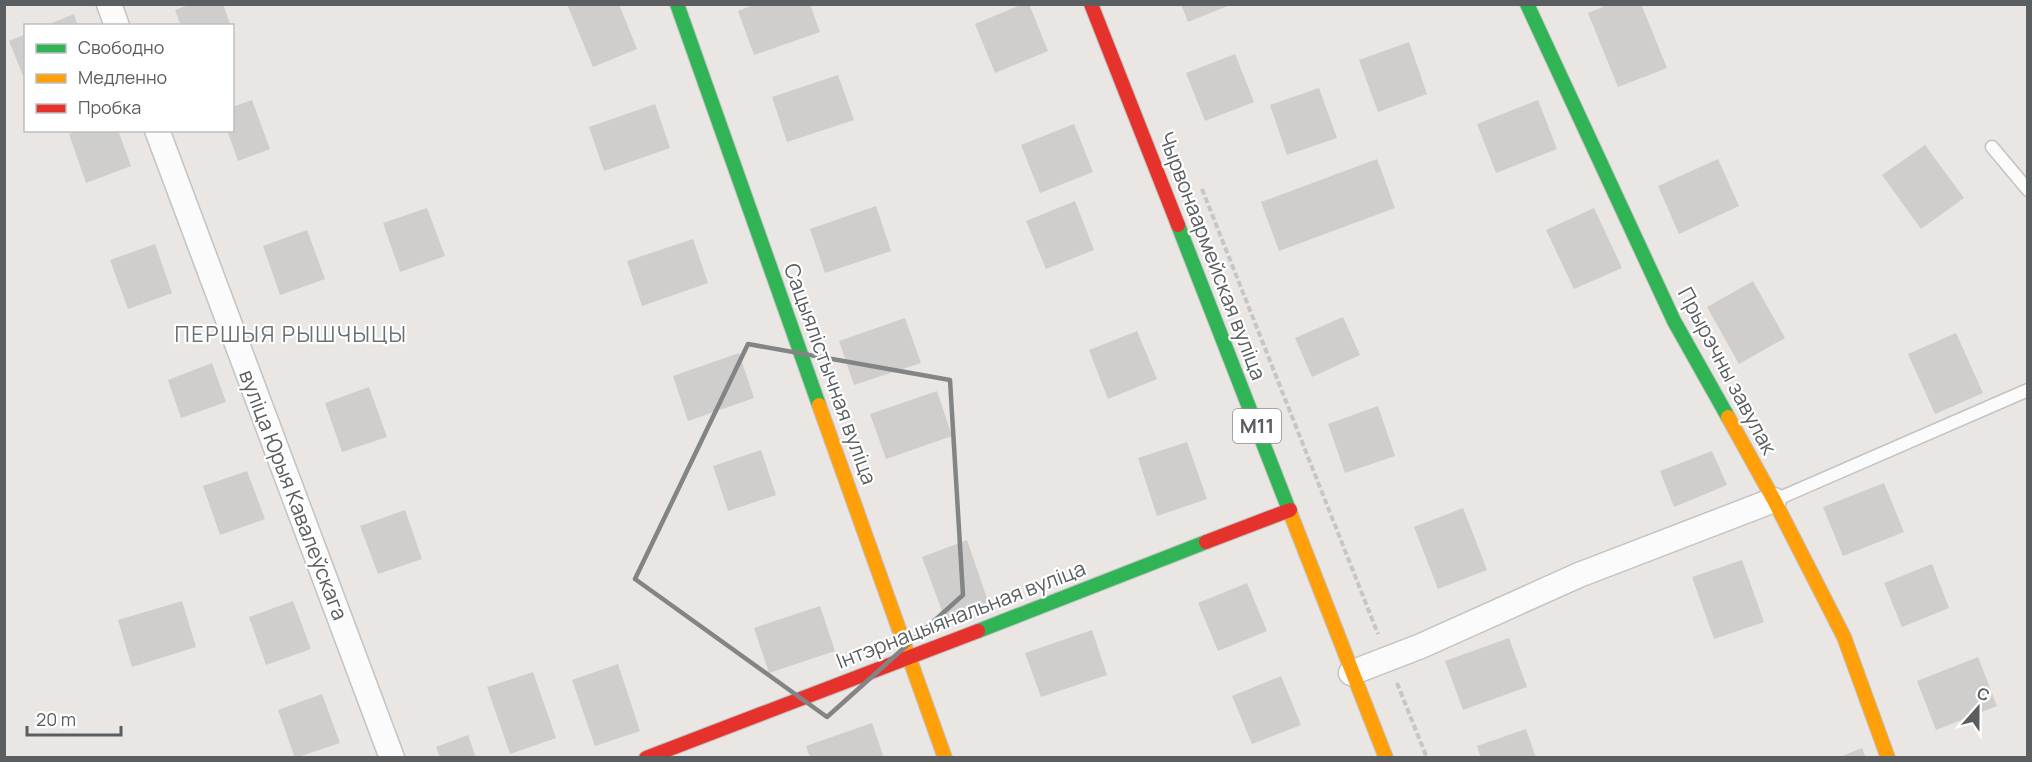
<svg xmlns="http://www.w3.org/2000/svg" width="2032" height="762" viewBox="0 0 2032 762" font-family="Manrope,sans-serif">
  <style>
    .building { fill: #d0cecc }
    .lines { fill: none; stroke-linecap: round; stroke-linejoin: round }
    .lane-casing { stroke: #c3c3c3; stroke-width: 15 }
    .street-casing { stroke: #c3c3c3; stroke-width: 27 }
    .fast-casing { stroke: #c3c3c3; stroke-width: 16 }
    .slow-casing { stroke: #c3c3c3; stroke-width: 16 }
    .jam-casing { stroke: #c3c3c3; stroke-width: 16 }
    .path { stroke: #c4c7c5; stroke-width: 4; stroke-dasharray: 6 3; stroke-linecap: butt }
    .lane { stroke: #fcfbfb; stroke-width: 12 }
    .street { stroke: #fcfbfb; stroke-width: 24 }
    .fast { stroke: #30b455; stroke-width: 14 }
    .slow { stroke: #ff9f0a; stroke-width: 14 }
    .jam { stroke: #e5322d; stroke-width: 14 }
    .marked { fill: none; stroke: #828485; stroke-width: 4.5; stroke-linejoin: round }
    .labels { text-anchor: middle; stroke-width: 4.5; stroke-linejoin: round; paint-order: stroke }
    .shield { fill: #fff; stroke: #8c8e90; stroke-width: 1.5 }
    .shield-label { font-size: 20px; font-weight: bold; fill: #5a5e60 }
    .street-label { font-size: 21px; fill: #5a5e60; stroke: #fff }
    .neighbourhood-label { font-size: 22px; letter-spacing: 1.5px; fill: #6b7072; stroke: #fff }
  </style>
  <rect width="100%" height="100%" fill="#e9e6e3"/>
  <!-- building -->
  <g class="building">
    <polygon points="192,4 223,4 230,24 181,26 175,10"/>
    <polygon points="567,4 619,4 637,49 593,67"/>
    <polygon points="756,4 810,4 820,32 754,55 738,11"/>
    <polygon points="1023,4 1029,4 1048,51 995,73 975,24"/>
    <polygon points="1181,4 1230,4 1230,5 1188,22"/>
    <polygon points="1610,4 1641,4 1667,68 1618,87 1588,13"/>
    <polygon points="74,14 78,26 47,26 47,25"/>
    <polygon points="26,34 26,81 25,81 9,41"/>
    <polygon points="1409,42 1427,94 1378,112 1359,60"/>
    <polygon points="1235,54 1254,102 1205,121 1186,73"/>
    <polygon points="838,75 854,120 787,142 772,97"/>
    <polygon points="1319,88 1337,138 1287,155 1270,105"/>
    <polygon points="252,100 270,149 238,161 227,130 232,130 232,107"/>
    <polygon points="1538,100 1557,149 1496,173 1477,124"/>
    <polygon points="655,104 670,148 604,171 589,127"/>
    <polygon points="1074,124 1093,172 1040,193 1021,145"/>
    <polygon points="78,130 118,130 131,166 86,183 69,134"/>
    <polygon points="1925,145 1964,198 1921,229 1882,175"/>
    <polygon points="1377,159 1395,208 1279,251 1261,202"/>
    <polygon points="1718,159 1739,206 1679,234 1658,186"/>
    <polygon points="1075,201 1094,250 1046,269 1026,221"/>
    <polygon points="876,206 891,251 825,273 810,229"/>
    <polygon points="427,208 445,256 400,272 383,223"/>
    <polygon points="1594,208 1622,268 1574,289 1546,230"/>
    <polygon points="307,230 325,279 280,295 263,246"/>
    <polygon points="693,239 708,283 642,306 627,261"/>
    <polygon points="155,244 172,293 128,309 110,260"/>
    <polygon points="1753,281 1785,338 1739,364 1707,307"/>
    <polygon points="1343,317 1360,355 1312,377 1295,338"/>
    <polygon points="905,318 921,363 854,385 839,341"/>
    <polygon points="1137,331 1157,379 1108,399 1089,350"/>
    <polygon points="1956,333 1983,393 1935,414 1908,354"/>
    <polygon points="739,353 754,398 688,421 673,376"/>
    <polygon points="212,363 226,402 181,418 168,380"/>
    <polygon points="369,387 387,437 342,452 325,403"/>
    <polygon points="937,391 952,436 886,459 870,414"/>
    <polygon points="1378,406 1395,456 1345,473 1328,424"/>
    <polygon points="1187,442 1207,499 1157,516 1138,458"/>
    <polygon points="761,450 776,495 728,511 713,466"/>
    <polygon points="1712,451 1727,485 1674,507 1660,471"/>
    <polygon points="247,471 265,519 220,535 203,486"/>
    <polygon points="1884,483 1904,532 1843,556 1823,507"/>
    <polygon points="1463,508 1487,570 1438,589 1414,527"/>
    <polygon points="405,510 422,559 378,574 360,526"/>
    <polygon points="967,540 990,607 946,622 922,557"/>
    <polygon points="1742,560 1764,622 1714,639 1692,577"/>
    <polygon points="1932,564 1949,608 1902,627 1884,583"/>
    <polygon points="1247,583 1267,631 1218,651 1198,603"/>
    <polygon points="182,601 196,647 132,667 118,620"/>
    <polygon points="293,601 311,649 266,665 249,617"/>
    <polygon points="820,606 835,651 769,673 754,628"/>
    <polygon points="1092,630 1107,675 1041,697 1025,653"/>
    <polygon points="1509,638 1527,687 1463,710 1445,661"/>
    <polygon points="1978,657 1997,706 1936,730 1917,681"/>
    <polygon points="618,664 640,731 595,746 572,680"/>
    <polygon points="533,672 556,738 510,754 487,687"/>
    <polygon points="1281,676 1301,725 1252,744 1232,696"/>
    <polygon points="322,694 340,743 295,758 278,710"/>
    <polygon points="872,723 884,758 810,758 806,746"/>
    <polygon points="1526,729 1536,758 1481,758 1477,746"/>
    <polygon points="468,735 476,758 440,758 436,747"/>
    <polygon points="1862,748 1866,758 1840,758 1840,757"/>
  </g>
  <g class="lines">
    <!-- lane casing -->
    <g class="lane-casing">
      <g id="lane">
        <polyline points="1992,147 2028,190"/>
        <polyline points="1775,500 2028,390"/>
      </g>
    </g>
    <!-- street casing -->
    <g class="street-casing">
      <g id="street">
        <polyline points="109,4 117,26"/>
        <polyline points="157,130 392,758"/>
        <polyline points="1351,673 1421,646 1579,575 1774,500"/>
      </g>
    </g>
    <!-- fast casing -->
    <g class="fast-casing">
      <g id="fast">
        <polyline points="677,4 819,405"/>
        <polyline points="1527,4 1674,321 1728,417"/>
        <polyline points="1178,225 1291,515"/>
        <polyline points="978,631 1206,542"/>
      </g>
    </g>
    <!-- slow casing -->
    <g class="slow-casing">
      <g id="slow">
        <polyline points="819,405 945,758"/>
        <polyline points="1728,417 1774,500 1844,637 1888,758"/>
        <polyline points="1291,515 1386,758"/>
      </g>
    </g>
    <!-- jam casing -->
    <g class="jam-casing">
      <g id="jam">
        <polyline points="1091,4 1178,225"/>
        <polyline points="1206,542 1290,510"/>
        <polyline points="646,758 978,631"/>
      </g>
    </g>
    <!-- path -->
    <g class="path">
      <polyline points="1202,189 1378,634"/>
      <polyline points="1397,683 1427,758"/>
    </g>
    <!-- lane -->
    <use href="#lane" class="lane"/>
    <!-- street -->
    <use href="#street" class="street"/>
    <!-- fast -->
    <use href="#fast" class="fast"/>
    <!-- slow -->
    <use href="#slow" class="slow"/>
    <!-- jam -->
    <use href="#jam" class="jam"/>
  </g>
  <!-- marked area -->
  <path class="marked" d="M748,344L950,380L963,595L827,717L635,579Z"/>
  <g class="labels">
    <!-- shield labels -->
    <rect class="shield" x="1233" y="409" width="48" height="34" rx="4.5"/>
    <g class="shield-label">
      <text x="1257" y="433">М11</text>
    </g>
    <!-- street labels -->
    <g class="street-label">
      <text transform="translate(1212 256) rotate(69)" y="7">Чырвонаармейская вуліца</text>
      <text transform="translate(1727 371) rotate(62)" y="7">Прырэчны завулак</text>
      <text transform="translate(830 374) rotate(70)" y="7">Сацыялістычная вуліца</text>
      <text transform="translate(293 495) rotate(69)" y="7">вуліца Юрыя Кавалеўскага</text>
      <text transform="translate(961 615) rotate(-21)" y="7">Інтэрнацыянальная вуліца</text>
    </g>
    <!-- neighbourhood labels -->
    <g class="neighbourhood-label">
      <text x="291" y="342">ПЕРШЫЯ РЫШЧЫЦЫ</text>
    </g>
  </g>
  <!-- border -->
  <rect width="2032" height="762" fill="none" stroke="#5a5e60" stroke-width="12"/>
  <!-- legend -->
  <rect x="24" y="24" width="210" height="108" fill="#ffffff" stroke="#bdbfbf" stroke-width="1.5"/>
  <rect x="36" y="44" width="30" height="9" fill="#30b455" stroke="#bdbfbf" stroke-width="1.5"/>
  <text x="78" y="54" font-size="18" fill="#5a5e60">Свободно</text>
  <rect x="36" y="74" width="30" height="9" fill="#ff9f0a" stroke="#bdbfbf" stroke-width="1.5"/>
  <text x="78" y="84" font-size="18" fill="#5a5e60">Медленно</text>
  <rect x="36" y="104" width="30" height="9" fill="#e5322d" stroke="#bdbfbf" stroke-width="1.5"/>
  <text x="78" y="114" font-size="18" fill="#5a5e60">Пробка</text>
  <!-- north arrow -->
  <g transform="translate(1978 708) rotate(21)" stroke="#ffffff" stroke-width="4.5" paint-order="stroke">
  <path d="M0-4.5L10 22L0 15L-10 22Z" fill="#5a5e60"/>
  <text y="-9" font-size="16" font-weight="bold" text-anchor="middle" fill="#5a5e60">С</text>
  </g>
  <!-- scale -->
  <path d="M27 726v9h94v-9" fill="none" stroke="#5a5e60" stroke-width="3"/>
  <text x="36" y="726" font-size="18" fill="#5a5e60" stroke="#ffffff" stroke-width="4.5" paint-order="stroke">20 m</text>
</svg>
